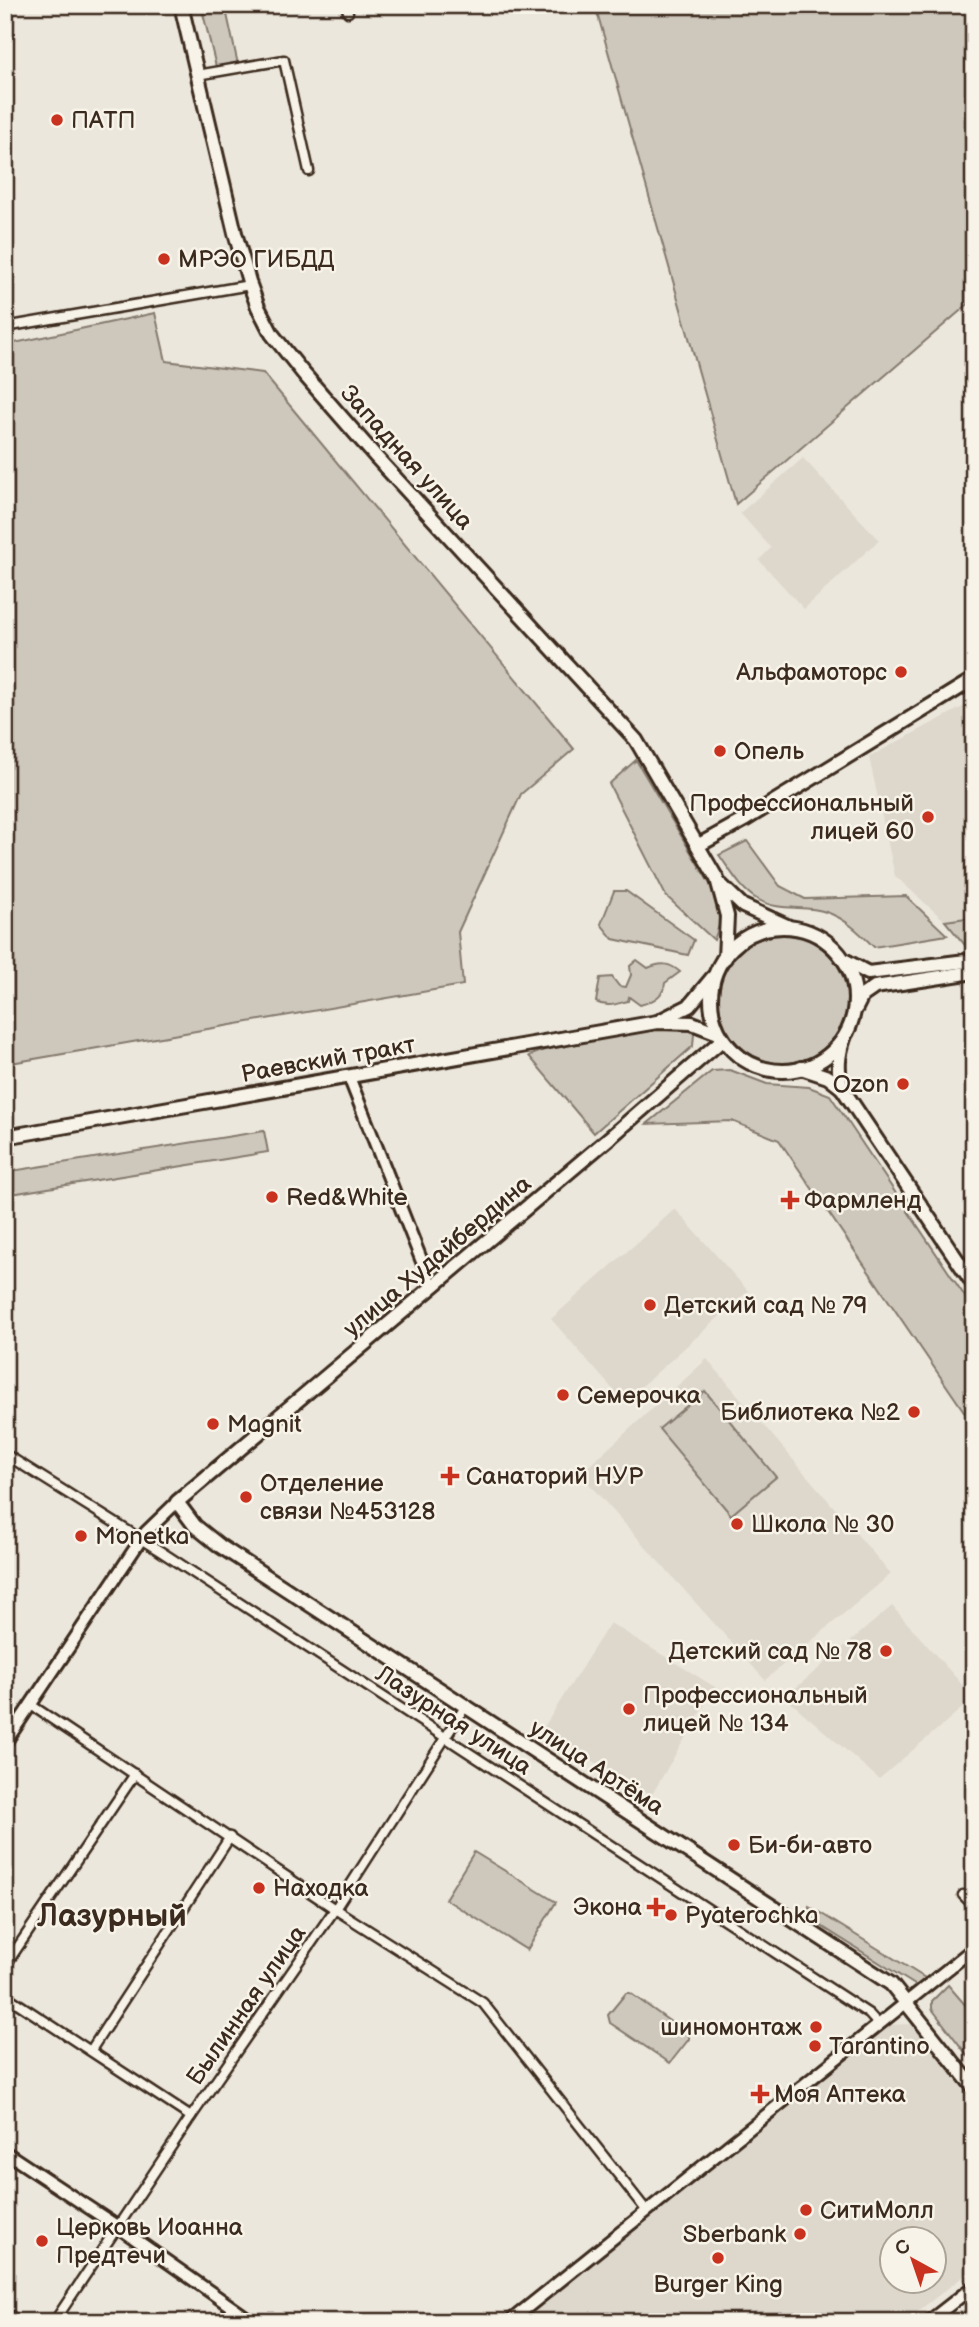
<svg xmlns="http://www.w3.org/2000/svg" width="979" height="2327" viewBox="0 0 979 2327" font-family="'Balsamiq Sans',sans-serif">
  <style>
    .built { fill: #ddd7cc; fill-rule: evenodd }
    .green { fill: #cec8bc; stroke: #84796d; stroke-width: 2 }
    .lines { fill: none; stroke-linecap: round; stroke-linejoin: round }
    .minor-casing { stroke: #3b2a1e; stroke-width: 13 }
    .tertiary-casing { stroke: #3b2a1e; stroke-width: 16 }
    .secondary-casing { stroke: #3b2a1e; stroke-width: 18 }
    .primary-casing { stroke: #3b2a1e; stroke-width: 18 }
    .minor { stroke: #f7f3e8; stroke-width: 8 }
    .tertiary { stroke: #f7f3e8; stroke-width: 10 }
    .secondary { stroke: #f7f3e8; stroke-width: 12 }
    .primary { stroke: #f7f3e8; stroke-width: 12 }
    .poi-dot { fill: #c8321e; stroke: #f7f3e8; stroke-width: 2.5 }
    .labels { text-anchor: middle; stroke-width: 5; stroke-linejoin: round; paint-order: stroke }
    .poi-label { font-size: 24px; fill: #3b2a1e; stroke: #f7f3e8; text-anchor: start }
    .street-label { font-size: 24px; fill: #3b2a1e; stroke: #f7f3e8 }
    .district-label { font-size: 32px; font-weight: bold; fill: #3b2a1e; stroke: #f7f3e8 }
  </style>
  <rect width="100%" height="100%" fill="#ece7dc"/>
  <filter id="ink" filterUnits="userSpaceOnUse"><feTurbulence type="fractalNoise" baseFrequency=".0143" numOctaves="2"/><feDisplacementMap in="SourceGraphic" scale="14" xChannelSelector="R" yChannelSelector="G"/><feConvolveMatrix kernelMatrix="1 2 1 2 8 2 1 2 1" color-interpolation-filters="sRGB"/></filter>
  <g filter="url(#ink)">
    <!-- built -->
    <g class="built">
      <polygon points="803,458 879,540 804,609 759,560 771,548 740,513"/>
      <polygon points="974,701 974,917 945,921 895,876 869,757"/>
      <polygon points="675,1209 748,1291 624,1402 551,1319"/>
      <polygon points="707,1359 891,1574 765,1680 580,1474"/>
      <polygon points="892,1606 974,1698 879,1779 785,1697"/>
      <polygon points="610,1623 715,1687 651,1796 542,1730"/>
      <path d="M912,2024L974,2104V2268L904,2322H517L882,2025ZM892,2240H934V2282H892Z"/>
    </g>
    <!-- green -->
    <g class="green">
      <polygon points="201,5 225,5 239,69 218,75"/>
      <polygon points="595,5 974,5 974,299 736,504"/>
      <polygon points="155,313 166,361 263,373 574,749 521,794 458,932 463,985 5,1064 5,345"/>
      <polygon points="636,760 714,891 720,923 714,940 666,896 609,784"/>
      <path d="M747,841L780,886L805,899L906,896L947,935L874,947C860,933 845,918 826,912C804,904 780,913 757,899C741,890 730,870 719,855Z"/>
      <polygon points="614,891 626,891 694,940 688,955 613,939 601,924"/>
      <polygon points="974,917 974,949 969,950 945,921"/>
      <circle cx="783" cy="999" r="64"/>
      <path d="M637,960L648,968C661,962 670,963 680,972L665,983C664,996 652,1002 640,1005L629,997L628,1001C616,1004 607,1008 596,1002L600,978L612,977L619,986L626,987L631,975L630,966Z"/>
      <polygon points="659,1026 687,1027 694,1034 693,1046 594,1133 529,1056 544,1050"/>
      <polygon points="730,1070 767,1084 809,1087 830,1095 974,1310 974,1426 779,1140 732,1121 647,1124 712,1071"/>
      <polygon points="264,1131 268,1152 5,1195 5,1172"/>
      <polygon points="705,1391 776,1477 731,1515 659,1429"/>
      <polygon points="474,1852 556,1902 527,1950 445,1899"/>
      <polygon points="809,1906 930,1981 924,1985 915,1985 807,1917"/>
      <polygon points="948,1985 974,2015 974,2029 967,2035 974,2043 974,2064 932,2009 932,2001"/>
      <polygon points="626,1993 630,1993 689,2035 689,2039 670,2063 610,2023 608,2015"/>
    </g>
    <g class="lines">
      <!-- minor casing -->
      <g class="minor-casing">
        <g id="minor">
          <polyline points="346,5 348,12"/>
          <polyline points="197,75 284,60 309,171"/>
          <polyline points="5,327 250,285"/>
          <polyline points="5,1454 160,1551 869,2014 878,2024"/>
          <polyline points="31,1705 335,1909 483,2003 646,2210"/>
          <polyline points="963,1895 969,1901"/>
          <polyline points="5,1966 135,1774"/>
          <polyline points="5,1995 191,2117"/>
          <polyline points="91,2050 230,1837"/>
          <polyline points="5,2312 19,2322"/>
          <polyline points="54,2322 191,2117 335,1909 465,1707"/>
        </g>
      </g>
      <!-- tertiary casing -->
      <g class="tertiary-casing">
        <g id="tertiary">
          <polyline points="349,1077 432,1287"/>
          <polyline points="5,1743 146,1532 177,1502"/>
          <polyline points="5,2152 118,2227 253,2322"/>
          <polyline points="509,2322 974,1948"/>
          <polyline points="928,2322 974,2286"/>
        </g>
      </g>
      <!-- secondary casing -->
      <g class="secondary-casing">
        <g id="secondary">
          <polyline points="181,5 235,233 250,285 258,307 272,334 303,373 377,458 636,740 717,879 727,916 725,958"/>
          <polyline points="699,845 746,819 974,679"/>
          <polyline points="721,885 743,906 787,926"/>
          <path d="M844,1038C838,1056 837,1069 842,1088L974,1285"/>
          <polyline points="722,1040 614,1134 177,1502 195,1526 220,1546 891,1984 974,2088"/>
          <polyline points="801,1068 828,1077 842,1088"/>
        </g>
      </g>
      <!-- primary casing -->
      <g class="primary-casing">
        <g id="primary">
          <circle cx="783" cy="999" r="72"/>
          <polyline points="846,961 868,973 974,960"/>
          <polyline points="856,1008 862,996 875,987 974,972"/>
          <polyline points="661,1020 689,1006 713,977"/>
          <polyline points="5,1137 657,1022 692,1023 718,1033"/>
        </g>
      </g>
      <!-- minor -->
      <use href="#minor" class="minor"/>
      <!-- tertiary -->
      <use href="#tertiary" class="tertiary"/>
      <!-- secondary -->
      <use href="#secondary" class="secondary"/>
      <!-- primary -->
      <use href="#primary" class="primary"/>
    </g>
  </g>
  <!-- markers -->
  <g class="poi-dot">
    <circle cx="57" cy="120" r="7"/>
    <circle cx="164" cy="259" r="7"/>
    <circle cx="901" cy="672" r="7"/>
    <circle cx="720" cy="751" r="7"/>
    <circle cx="928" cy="817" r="7"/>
    <circle cx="903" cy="1084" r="7"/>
    <circle cx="272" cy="1197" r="7"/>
    <path d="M786.5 1189.5h7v7h7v7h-7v7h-7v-7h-7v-7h7z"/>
    <circle cx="650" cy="1305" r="7"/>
    <circle cx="563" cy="1395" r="7"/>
    <circle cx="914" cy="1412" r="7"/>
    <circle cx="213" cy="1424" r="7"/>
    <path d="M446.5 1465.5h7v7h7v7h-7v7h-7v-7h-7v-7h7z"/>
    <circle cx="246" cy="1497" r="7"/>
    <circle cx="737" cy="1524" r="7"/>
    <circle cx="81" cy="1536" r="7"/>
    <circle cx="886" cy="1651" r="7"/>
    <circle cx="629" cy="1709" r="7"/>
    <circle cx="734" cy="1845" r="7"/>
    <circle cx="259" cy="1888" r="7"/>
    <path d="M652.5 1896.5h7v7h7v7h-7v7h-7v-7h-7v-7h7z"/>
    <circle cx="671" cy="1915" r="7"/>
    <circle cx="816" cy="2027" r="7"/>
    <circle cx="815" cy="2046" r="7"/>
    <path d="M756.5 2083.5h7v7h7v7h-7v7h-7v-7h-7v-7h7z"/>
    <circle cx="806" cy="2210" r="7"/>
    <circle cx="800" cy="2234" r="7"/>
    <circle cx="42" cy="2241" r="7"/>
    <circle cx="718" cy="2258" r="7"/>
  </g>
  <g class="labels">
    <!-- poi labels -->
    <g class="poi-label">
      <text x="71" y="128">ПАТП</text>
      <text x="178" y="267">МРЭО ГИБДД</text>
      <text x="887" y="680" text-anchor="end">Альфамоторс</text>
      <text x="734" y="759">Опель</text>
      <text x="914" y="811" text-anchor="end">Профессиональный<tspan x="914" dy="28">лицей 60</tspan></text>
      <text x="889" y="1092" text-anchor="end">Ozon</text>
      <text x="286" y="1205">Red&amp;White</text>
      <text x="804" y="1208">Фармленд</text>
      <text x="664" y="1313">Детский сад № 79</text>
      <text x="577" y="1403">Семерочка</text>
      <text x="900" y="1420" text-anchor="end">Библиотека №2</text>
      <text x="227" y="1432">Magnit</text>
      <text x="466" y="1484">Санаторий НУР</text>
      <text x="260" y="1491">Отделение<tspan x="260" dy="28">связи №453128</tspan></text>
      <text x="751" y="1532">Школа № 30</text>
      <text x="95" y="1544">Monetka</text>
      <text x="872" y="1659" text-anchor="end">Детский сад № 78</text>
      <text x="643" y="1703">Профессиональный<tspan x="643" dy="28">лицей № 134</tspan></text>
      <text x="748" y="1853">Би-би-авто</text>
      <text x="273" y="1896">Находка</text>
      <text x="642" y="1915" text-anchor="end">Экона</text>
      <text x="685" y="1923">Pyaterochka</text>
      <text x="802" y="2035" text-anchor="end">шиномонтаж</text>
      <text x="829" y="2054">Tarantino</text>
      <text x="774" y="2102">Моя Аптека</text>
      <text x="820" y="2218">СитиМолл</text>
      <text x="56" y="2235">Церковь Иоанна<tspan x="56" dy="28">Предтечи</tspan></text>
      <text x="786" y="2242" text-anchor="end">Sberbank</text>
      <text x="718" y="2292" text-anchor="middle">Burger King</text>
    </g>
    <!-- street labels -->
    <g class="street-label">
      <text transform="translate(407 457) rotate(48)" y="8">Западная улица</text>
      <text transform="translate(328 1059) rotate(-10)" y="8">Раевский тракт</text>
      <text transform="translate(437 1256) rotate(-40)" y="8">улица Худайбердина</text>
      <text transform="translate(454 1720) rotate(33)" y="8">Лазурная улица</text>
      <text transform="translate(597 1767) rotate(33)" y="8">улица Артёма</text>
      <text transform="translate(246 2005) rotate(-55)" y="8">Былинная улица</text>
    </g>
    <!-- district labels -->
    <g class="district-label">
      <text x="112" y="1926">Лазурный</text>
    </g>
  </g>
  <!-- margin -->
  <rect width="979" height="2327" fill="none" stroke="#f7f3e8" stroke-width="28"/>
  <rect x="14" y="14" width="951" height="2299" fill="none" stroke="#3b2a1e" stroke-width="2.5" filter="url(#ink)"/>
  <!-- north arrow -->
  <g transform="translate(913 2260) rotate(320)"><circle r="33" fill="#f7f3e8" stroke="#aca397" stroke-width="2"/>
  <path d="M0-5L12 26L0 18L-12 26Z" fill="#c8321e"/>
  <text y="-10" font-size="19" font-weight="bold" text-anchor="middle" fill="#3b2a1e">С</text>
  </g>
</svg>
